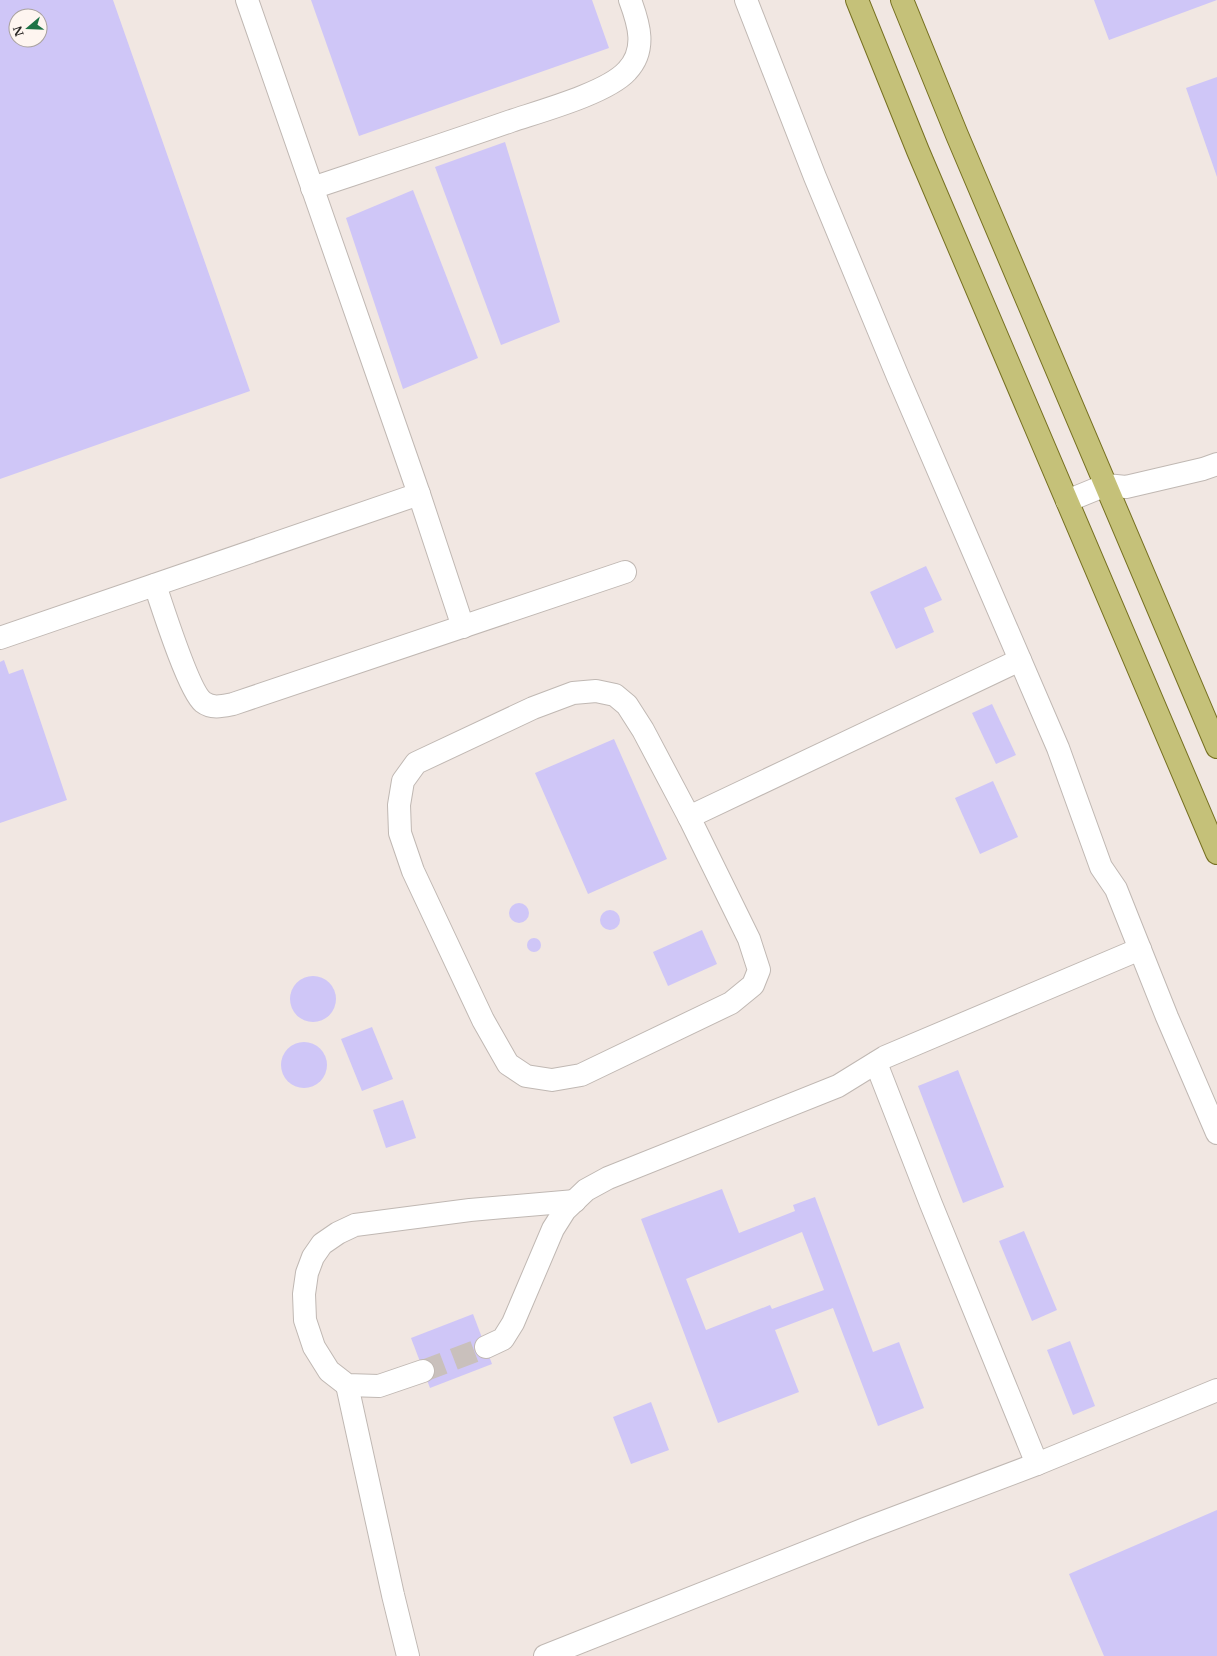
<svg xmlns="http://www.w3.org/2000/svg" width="1217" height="1656" viewBox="0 0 1217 1656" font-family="'Libre Baskerville',serif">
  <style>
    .building { fill: #cfc6f7; fill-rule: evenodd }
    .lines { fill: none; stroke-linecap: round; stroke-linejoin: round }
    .minor-tunnel { stroke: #c9c0bc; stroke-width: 22; stroke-dasharray: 22 11; stroke-linecap: butt }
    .minor-casing { stroke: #c0b8b3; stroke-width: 24 }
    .major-casing { stroke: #767021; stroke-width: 24 }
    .minor { stroke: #fff; stroke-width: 22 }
    .major { stroke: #c5c179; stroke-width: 22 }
  </style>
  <rect width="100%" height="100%" fill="#f1e7e2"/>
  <!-- building -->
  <g class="building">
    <path d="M0,0H113L250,391L0,479ZM16,16H40V40H16Z"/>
    <polygon points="311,0 592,0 609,48 359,136"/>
    <polygon points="1094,0 1217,0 1109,40"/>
    <polygon points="1217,77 1217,177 1186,88"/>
    <polygon points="505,142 560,322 501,345 435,167"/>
    <polygon points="413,190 478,358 403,389 346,218"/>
    <polygon points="926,566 942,600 924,608 934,632 896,649 870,592"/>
    <polygon points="4,660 9,674 23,669 67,800 0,823 0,662"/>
    <polygon points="992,704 1016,755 996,764 972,713"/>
    <polygon points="614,739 667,859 588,894 535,773"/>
    <polygon points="993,781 1018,837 980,854 955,798"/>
    <circle cx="519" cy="913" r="10"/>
    <circle cx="610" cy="920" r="10"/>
    <polygon points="702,930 717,964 668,986 653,952"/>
    <circle cx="534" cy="945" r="7"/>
    <circle cx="313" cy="999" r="23"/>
    <polygon points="372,1027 393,1079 362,1091 341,1039"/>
    <circle cx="304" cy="1065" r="23"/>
    <polygon points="958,1070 1004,1187 963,1203 918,1086"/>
    <polygon points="403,1100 416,1138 386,1148 373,1110"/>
    <path d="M722,1189L739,1233L795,1211L793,1205L815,1197L873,1352L899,1342L924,1408L878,1426L833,1308L775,1330L799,1392L718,1423L641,1219ZM802,1232L824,1290L772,1309L770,1305L706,1330L686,1279Z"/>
    <polygon points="1024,1231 1057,1310 1032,1321 999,1241"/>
    <polygon points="473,1314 492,1364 430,1388 411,1338"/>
    <polygon points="1070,1341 1095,1406 1073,1415 1047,1350"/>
    <polygon points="651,1402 669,1450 631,1464 613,1417"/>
    <polygon points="1217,1510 1217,1656 1104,1656 1069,1574"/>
  </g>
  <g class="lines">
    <!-- minor-tunnel -->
    <polyline class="minor-tunnel" points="423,1371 486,1347"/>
    <!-- minor casing -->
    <g class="minor-casing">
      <g id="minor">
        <polyline points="247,0 419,494 463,627"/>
        <polyline points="746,0 815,177 898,377 1058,748 1101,867 1116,889 1167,1017 1217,1133"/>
        <path d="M312,188C378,166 445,144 511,121C541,111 607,93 627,71C647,50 639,24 630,0"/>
        <polyline points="1067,501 1106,485 1126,487 1203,469 1217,464"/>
        <path d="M155,585C162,606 189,691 203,702C212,709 223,706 233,704L625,572"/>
        <polyline points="0,638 419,494"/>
        <polygon points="596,691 615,695 627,705 643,730 689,817 749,939 759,970 753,985 731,1003 581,1075 552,1080 526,1076 508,1064 483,1020 413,871 400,833 399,805 403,781 416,763 533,708 573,693"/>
        <polyline points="689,817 1020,660"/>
        <polyline points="876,1063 931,1204 1037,1464"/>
        <polyline points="486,1347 503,1339 513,1323 553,1229 565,1210 586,1190 608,1178 838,1086 885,1057 1140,949"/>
        <polyline points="423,1371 379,1386 347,1385 329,1371 314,1347 305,1320 304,1294 307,1273 313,1257 322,1244 338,1233 355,1225 470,1210 575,1201"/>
        <polyline points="347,1385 393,1595 408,1656"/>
        <polyline points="545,1656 865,1529 1037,1464 1217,1390"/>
      </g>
    </g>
    <!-- major casing -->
    <g class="major-casing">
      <g id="major">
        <polyline points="857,0 918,151 1217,853"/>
        <polyline points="902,0 957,135 1217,747"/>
      </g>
    </g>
    <!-- minor -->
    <use href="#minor" class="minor"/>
    <!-- major -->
    <use href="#major" class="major"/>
  </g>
  <!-- north arrow -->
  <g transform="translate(28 28) rotate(251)"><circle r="19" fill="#fef5f0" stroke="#a9a29e"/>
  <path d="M0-3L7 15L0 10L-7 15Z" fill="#1d7346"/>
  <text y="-6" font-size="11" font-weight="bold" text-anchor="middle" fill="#292624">N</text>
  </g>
</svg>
